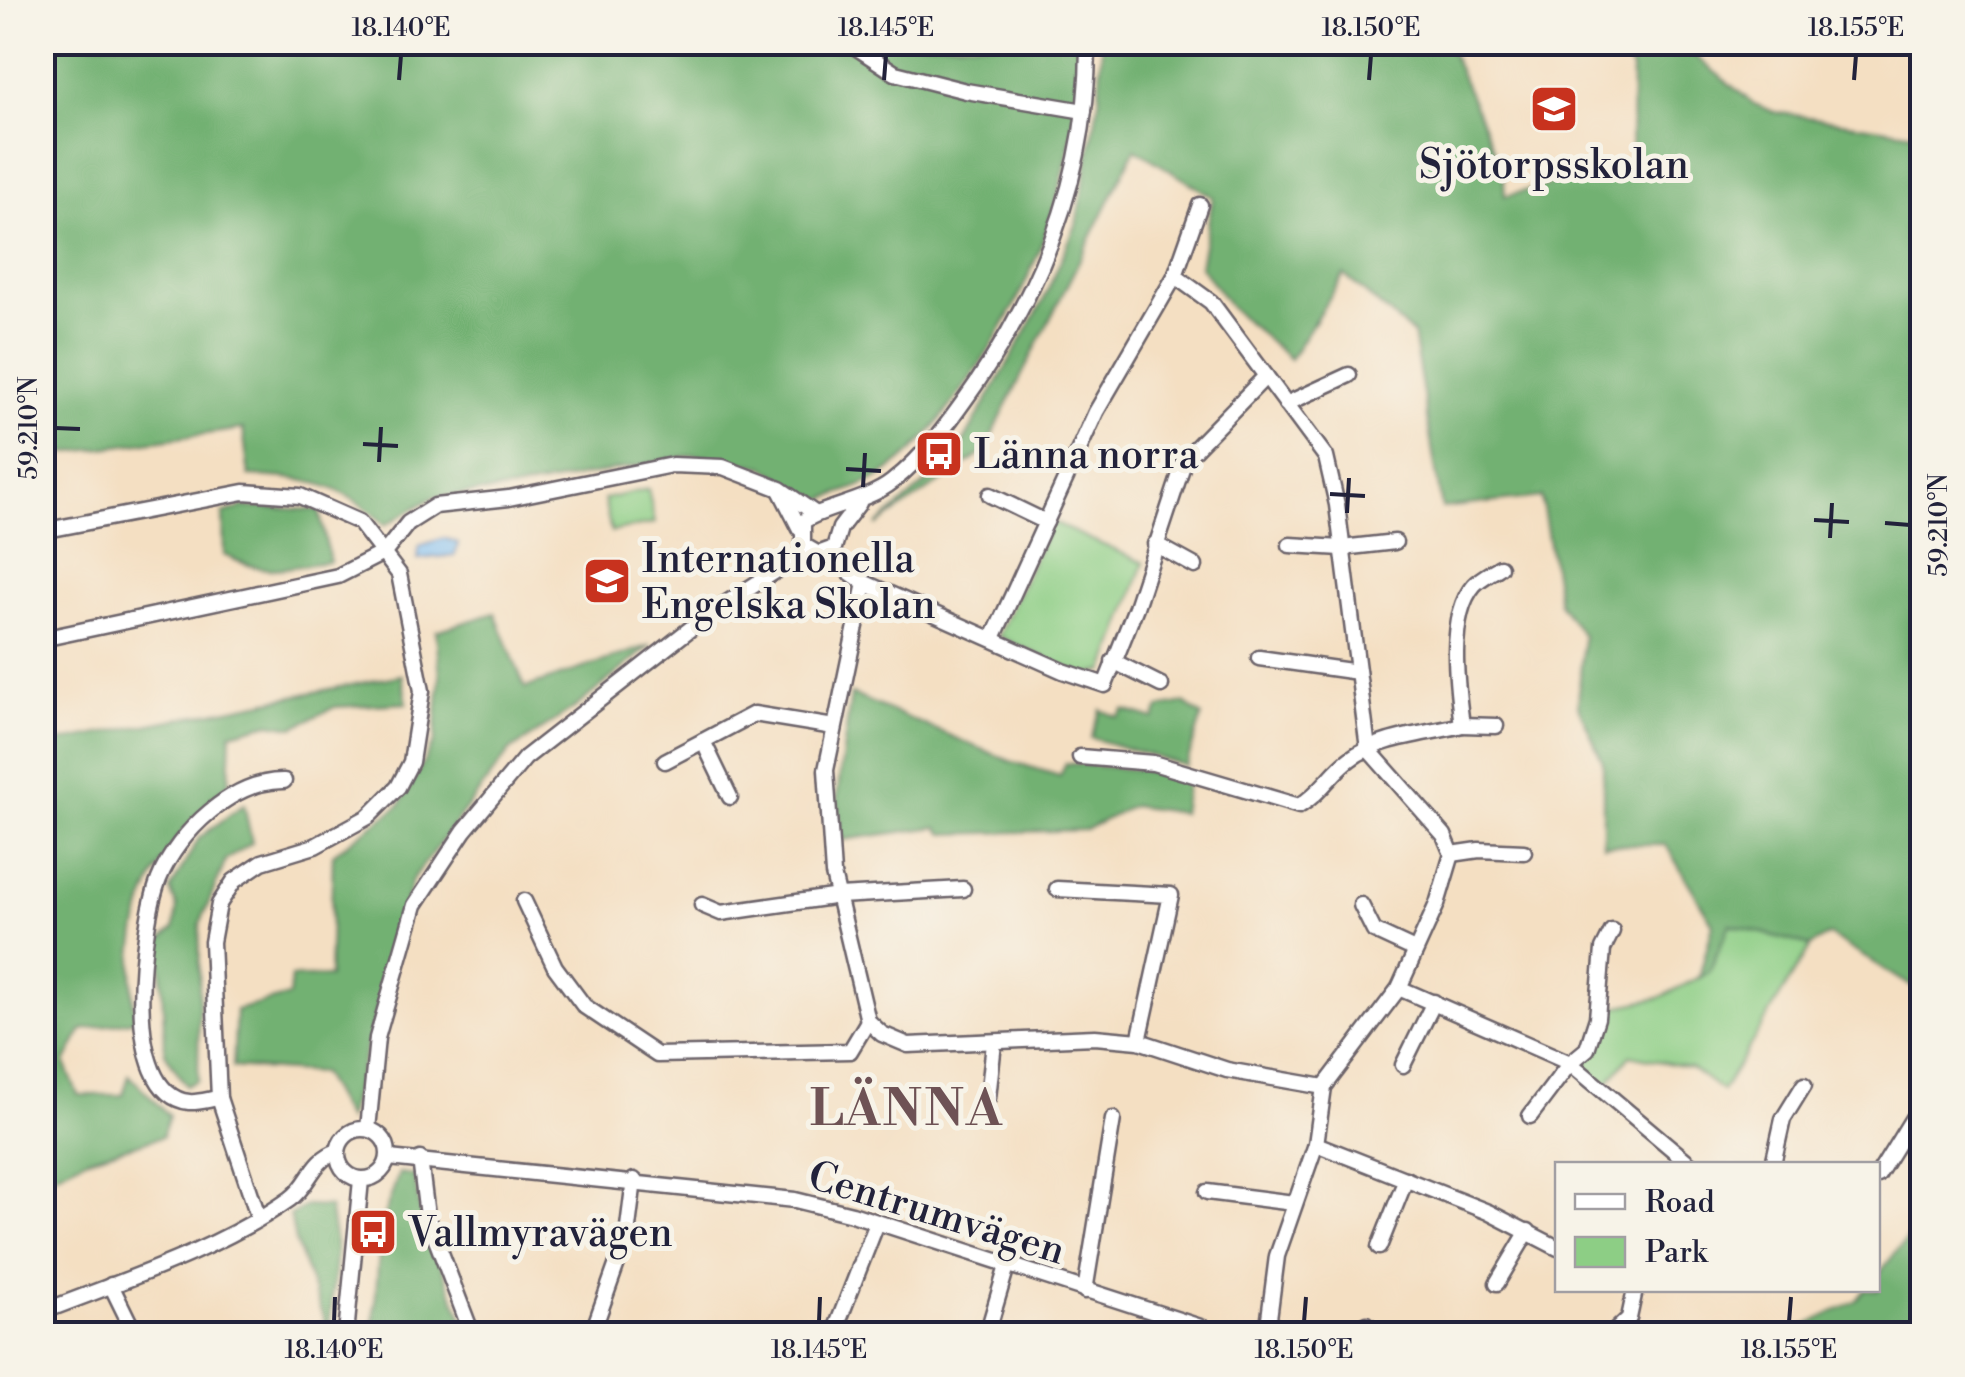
<svg xmlns="http://www.w3.org/2000/svg" width="1965" height="1377" viewBox="0 0 1965 1377" font-family="'Libre Bodoni',serif">
  <style>
    .green { fill: #8dce85; stroke: #587860; stroke-width: 2.5 }
    .forest { fill: #72b172; stroke: #4a6a56; stroke-width: 2.5 }
    .water { fill: #7fbef3; stroke: #507097; stroke-width: 2.5 }
    .lines { fill: none; stroke-linecap: round; stroke-linejoin: round }
    .minor-casing { stroke: #6c646a; stroke-width: 19 }
    .minor { stroke: #fff; stroke-width: 14 }
    .ticks { fill: none; stroke: #22223b; stroke-width: 4 }
    .labels { text-anchor: middle; stroke-width: 10; stroke-linejoin: round; paint-order: stroke }
    .poi-label { font-size: 40px; fill: #22223b; stroke: #f7f3e8; text-anchor: start }
    .street-label { font-size: 40px; fill: #22223b; stroke: #f7f3e8 }
    .district-label { font-size: 50px; font-weight: bold; letter-spacing: 2.5px; fill: #6e5255; stroke: #f7f3e8 }
    .neatline { fill: none; stroke: #22223b; stroke-width: 4 }
    .ticks-label { font-size: 25px; text-anchor: middle; fill: #22223b }
  </style>
  <rect width="100%" height="100%" fill="#f7f3e8"/>
  <filter id="ink" filterUnits="userSpaceOnUse"><feTurbulence type="fractalNoise" baseFrequency=".01" numOctaves="2"/><feDisplacementMap in="SourceGraphic" scale="20" xChannelSelector="R" yChannelSelector="G"/><feConvolveMatrix kernelMatrix="1 2 1 2 8 2 1 2 1" color-interpolation-filters="sRGB"/></filter>
  <filter id="wash" filterUnits="userSpaceOnUse"><feTurbulence type="fractalNoise" baseFrequency=".0048" numOctaves="4" result="noise"/><feDisplacementMap in="SourceGraphic" scale="40" xChannelSelector="R" yChannelSelector="G"/><feGaussianBlur stdDeviation="2.25" result="paint"/><feColorMatrix in="noise" values="0 0 0 0 0 0 0 0 0 0 0 0 0 0 0 0 0 1.4 0 .05"/><feComposite in="paint" operator="in"/></filter>
  <g filter="url(#wash)">
    <rect width="100%" height="100%" fill="#f4dfc2"/>
    <!-- green -->
    <g class="green">
      <polygon points="648,489 655,523 611,532 604,499"/>
      <polygon points="1051,522 1144,563 1105,671 1084,676 998,636"/>
      <polygon points="1729,924 1811,946 1722,1091 1691,1068 1630,1055 1604,1088 1583,1069 1606,1009 1659,998 1709,972"/>
    </g>
    <!-- forest -->
    <g class="forest">
      <path d="M1080,42C1079,170 1035,291 960,393C937,425 914,455 881,476C867,486 836,493 818,502L764,467L694,455L516,489L434,497L385,525C341,482 308,478 249,476L243,429L43,456L42,43Z"/>
      <polygon points="1102,43 1447,43 1503,170 1505,196 1631,164 1632,69 1612,43 1679,43 1754,104 1774,112 1922,134 1922,993 1829,935 1811,946 1730,924 1709,972 1699,978 1713,924 1666,845 1603,845 1603,762 1578,706 1583,636 1559,603 1541,497 1442,508 1413,334 1344,275 1290,359 1231,308 1200,266 1213,197 1135,149 983,453 876,526 954,459 1043,301 1076,225 1099,100"/>
      <path d="M243,507L319,510L330,562C281,566 274,579 224,555L223,514Z"/>
      <polygon points="495,613 525,688 651,645 577,706 510,751 412,880 347,1120 321,1073 233,1067 236,1010 289,996 291,977 329,977 333,854 400,805 435,741 440,677 436,631"/>
      <path d="M402,675L407,703L335,707L294,727L270,723L231,733L229,783C154,850 122,918 135,1020L82,1030L65,1063L78,1095H123L129,1075L169,1116L162,1137L88,1158L43,1180V745Z"/>
      <polygon points="851,694 1010,761 1060,776 1066,763 1143,770 1187,780 1182,813 1132,806 1085,830 944,834 937,827 842,840 837,796"/>
      <polygon points="1184,703 1202,716 1186,766 1091,738 1101,710 1118,717 1124,710 1154,719 1159,708"/>
      <polygon points="244,804 252,843 226,860 200,924 198,1080 186,1086 165,1053 160,941 174,929 177,907 170,890 199,838"/>
      <polygon points="399,1173 414,1175 421,1216 468,1331 373,1334 381,1225"/>
      <polygon points="306,1206 329,1207 336,1249 329,1333 295,1241 290,1215"/>
      <polygon points="1922,1219 1922,1334 1789,1334 1857,1300 1865,1290 1878,1290 1878,1275"/>
    </g>
    <!-- water -->
    <polygon class="water" points="444,538 458,543 455,555 418,559 419,546"/>
  </g>
  <g filter="url(#ink)">
    <g class="lines">
      <!-- minor casing -->
      <g class="minor-casing">
        <g id="minor">
          <polyline points="848,42 895,73 966,91 1084,111"/>
          <polyline points="1175,276 1211,302 1326,457 1337,505 1368,749 1444,835 1452,854 1437,904 1399,988 1324,1087 1316,1144 1277,1256 1267,1334"/>
          <polyline points="1286,404 1349,375"/>
          <polyline points="780,490 800,529"/>
          <polyline points="990,495 1046,522"/>
          <polyline points="42,531 244,492 300,496 359,522 399,574 422,691 411,762 398,787 368,817 315,846 262,862 234,881 219,904 212,942 219,1098 258,1216"/>
          <polyline points="1155,544 1195,566"/>
          <polyline points="1290,545 1342,548 1395,542"/>
          <path d="M817,553L803,545V522C817,509 867,502 892,482C926,455 951,420 976,384C1046,281 1089,168 1088,42"/>
          <polyline points="823,553 865,583 1063,671 1105,685 1136,607 1185,459 1266,376"/>
          <polyline points="865,583 826,770 833,874 868,1021 882,1034 908,1045 1095,1037 1139,1041 1227,1070 1324,1087"/>
          <polyline points="993,638 1096,412 1175,276 1200,205"/>
          <polyline points="42,639 338,576 385,552 408,523 435,506 509,498 672,465 723,467 780,489 816,514"/>
          <polyline points="1259,658 1358,672"/>
          <polyline points="1113,661 1161,685"/>
          <path d="M1496,726L1462,725C1457,688 1447,616 1474,585C1480,578 1493,572 1500,567"/>
          <path d="M1080,757L1153,763L1299,806C1320,794 1331,773 1350,759C1379,737 1428,734 1462,725"/>
          <polyline points="665,761 703,741"/>
          <polyline points="730,797 703,741 754,714 834,727"/>
          <polyline points="1452,854 1479,850 1524,852"/>
          <polyline points="1057,889 1171,895 1139,1041"/>
          <polyline points="524,901 555,967 584,1006 657,1055 850,1051 868,1021"/>
          <polyline points="702,905 721,913 839,896 963,889"/>
          <polyline points="1361,905 1374,931 1415,950"/>
          <polyline points="1399,988 1570,1063 1690,1164"/>
          <polyline points="1403,1065 1434,1002"/>
          <path d="M219,1098C210,1099 198,1103 189,1102C119,1094 142,922 159,879C178,832 233,780 284,781"/>
          <polyline points="988,1098 994,1043"/>
          <polyline points="1530,1116 1570,1063 1587,1049 1597,1018 1603,949 1612,931"/>
          <circle cx="363" cy="1154" r="25"/>
          <polyline points="368,1129 377,1038 415,905 464,831 525,758 708,615 782,567 834,548 840,528 859,503"/>
          <polyline points="1316,1144 1488,1212 1558,1248"/>
          <polyline points="389,1158 795,1200 852,1214 1222,1334"/>
          <polyline points="420,1159 427,1216 472,1334"/>
          <polyline points="1773,1164 1783,1119 1804,1085"/>
          <polyline points="1878,1175 1913,1118"/>
          <polyline points="1207,1192 1294,1203"/>
          <polyline points="1379,1247 1406,1179"/>
          <polyline points="1497,1283 1528,1231"/>
          <polyline points="111,1285 135,1334"/>
          <polyline points="1085,1291 1113,1119"/>
          <path d="M42,1312C124,1280 218,1250 290,1199C311,1184 311,1160 338,1151"/>
          <polyline points="834,1333 877,1223"/>
          <polyline points="346,1334 361,1180"/>
          <polyline points="592,1334 627,1235 634,1180"/>
          <polyline points="987,1334 1007,1266"/>
          <polyline points="1361,1334 1367,1324"/>
          <polyline points="1612,1334 1629,1318 1635,1290"/>
        </g>
      </g>
      <!-- minor -->
      <use href="#minor" class="minor"/>
    </g>
  </g>
  <!-- ticks -->
  <path class="ticks" d="M399,80L401,55M884,80L886,55M1369,80L1371,55M1854,80L1856,55M55,428L80,429M363,444L398,446M379,462L381,427M846,469L881,471M863,487L865,453M1330,494L1365,496M1347,513L1349,478M1814,520L1849,522M1885,523L1910,525M1830,538L1832,503M334,1322L335,1297M819,1322L820,1297M1304,1322L1306,1297M1789,1322L1791,1297"/>
  <!-- icons -->
  <defs>
    <g id="school-square" transform="scale(2.5)"><rect x="-9" y="-9" width="18" height="18" rx="4" fill="#c8321e" stroke="#f7f3e8"/><path d="M0-5L7-2L0 1L-7-2ZM-4 1L0 2.5L4 1V4Q0 6-4 4Z" fill="#fff"/></g>
    <g id="bus-square" transform="scale(2.5)"><rect x="-9" y="-9" width="18" height="18" rx="4" fill="#c8321e" stroke="#f7f3e8"/><path d="M-5-6H5V4H4V6H2V4H-2V6H-4V4H-5ZM-3.5-4V0h7V-4ZM-3.5 1.2v1.5H-2V1.2ZM2 1.2v1.5H3.5V1.2Z" fill="#fff"/></g>
  </defs>
  <g fill-rule="evenodd">
    <use href="#school-square" x="1554" y="109"/>
    <use href="#bus-square" x="939" y="454"/>
    <use href="#school-square" x="607" y="581"/>
    <use href="#bus-square" x="373" y="1232"/>
  </g>
  <g class="labels">
    <!-- poi labels -->
    <g class="poi-label">
      <text x="1554" y="178" text-anchor="middle">Sjötorpsskolan</text>
      <text x="974" y="468">Länna norra</text>
      <text x="642" y="572">Internationella<tspan x="642" dy="46">Engelska Skolan</tspan></text>
      <text x="408" y="1246">Vallmyravägen</text>
    </g>
    <!-- street labels -->
    <g class="street-label">
      <text transform="translate(937 1212) rotate(17)" y="14">Centrumvägen</text>
    </g>
    <!-- district labels -->
    <g class="district-label">
      <text x="907" y="1125">LÄNNA</text>
    </g>
  </g>
  <!-- margin -->
  <rect width="1965" height="1377" fill="none" stroke="#f7f3e8" stroke-width="110"/>
  <!-- legend -->
  <rect x="1555" y="1162" width="325" height="130" fill="#f7f3e8" stroke="#a29fa3" stroke-width="2.5"/>
  <rect x="1575" y="1194" width="50" height="15" fill="#ffffff" stroke="#a29fa3" stroke-width="2.5"/>
  <text x="1645" y="1212" font-size="30" fill="#22223b">Road</text>
  <rect x="1575" y="1237" width="50" height="30" fill="#8dce85" stroke="#a29fa3" stroke-width="2.5"/>
  <text x="1645" y="1262" font-size="30" fill="#22223b">Park</text>
  <rect x="55" y="55" width="1855" height="1267" class="neatline"/>
  <g class="ticks-label">
    <text x="401" y="36">18.140°E</text>
    <text x="886" y="36">18.145°E</text>
    <text x="1371" y="36">18.150°E</text>
    <text x="1856" y="36">18.155°E</text>
    <text transform="translate(28 428) rotate(-90)" y="9">59.210°N</text>
    <text transform="translate(1938 525) rotate(-90)" y="9">59.210°N</text>
    <text x="334" y="1358">18.140°E</text>
    <text x="819" y="1358">18.145°E</text>
    <text x="1304" y="1358">18.150°E</text>
    <text x="1789" y="1358">18.155°E</text>
  </g>
</svg>
